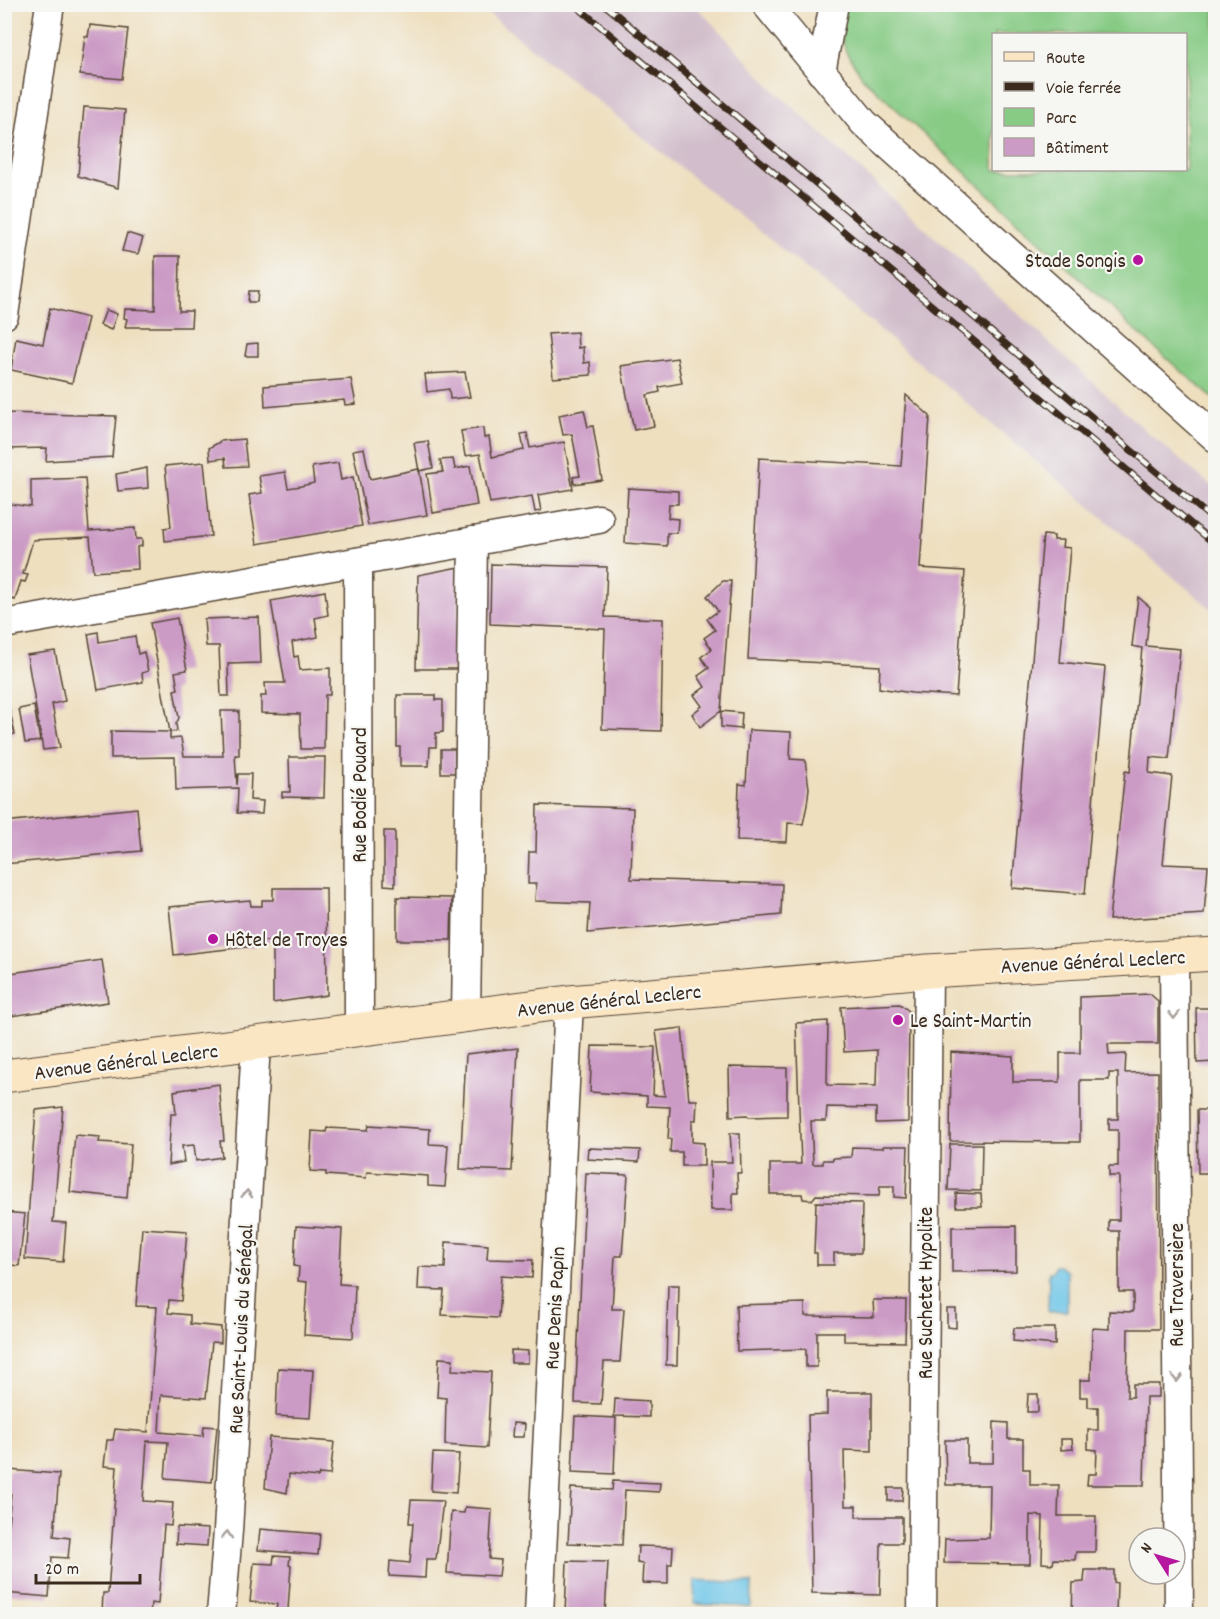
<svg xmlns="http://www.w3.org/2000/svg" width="1220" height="1619" viewBox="0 0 1220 1619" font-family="Dekko,sans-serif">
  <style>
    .industrial { fill: #d1bdcb }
    .green { fill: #87cb85; stroke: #617a52; stroke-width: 1.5; fill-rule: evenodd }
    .water { fill: #6ac4e8; stroke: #527783; stroke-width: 1.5 }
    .building { fill: #cb9ac5 }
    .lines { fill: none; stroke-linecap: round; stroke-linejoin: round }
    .minor-casing { stroke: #564536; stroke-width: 31 }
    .secondary-casing { stroke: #564536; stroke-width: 35 }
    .minor { stroke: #fff; stroke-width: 28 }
    .secondary { stroke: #fbe6c4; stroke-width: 33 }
    .rail-casing { stroke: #3b2a1e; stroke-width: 7 }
    .rail { stroke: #f6f6f2; stroke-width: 4.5; stroke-dasharray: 14; stroke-linecap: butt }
    .oneway { stroke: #a79f9a }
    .poi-dot { fill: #b5179e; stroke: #f6f6f2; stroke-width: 2 }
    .labels { text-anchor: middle; stroke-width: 4.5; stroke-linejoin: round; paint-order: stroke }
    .poi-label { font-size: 21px; fill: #3b2a1e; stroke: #f6f6f2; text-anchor: start }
    .street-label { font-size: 21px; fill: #3b2a1e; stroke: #f6f6f2 }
  </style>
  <rect width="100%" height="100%" fill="#f6f6f2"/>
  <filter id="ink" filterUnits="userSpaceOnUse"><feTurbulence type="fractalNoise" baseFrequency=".0167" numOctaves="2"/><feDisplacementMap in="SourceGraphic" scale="12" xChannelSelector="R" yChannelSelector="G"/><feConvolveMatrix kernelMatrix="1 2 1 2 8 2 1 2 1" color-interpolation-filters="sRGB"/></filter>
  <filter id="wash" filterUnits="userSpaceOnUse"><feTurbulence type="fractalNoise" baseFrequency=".008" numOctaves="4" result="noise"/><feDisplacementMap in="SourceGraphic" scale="24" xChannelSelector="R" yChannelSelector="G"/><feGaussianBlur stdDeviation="1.35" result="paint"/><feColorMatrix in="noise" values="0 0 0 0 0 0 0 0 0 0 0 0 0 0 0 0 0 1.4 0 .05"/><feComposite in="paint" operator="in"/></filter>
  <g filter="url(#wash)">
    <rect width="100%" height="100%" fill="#eedfbf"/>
    <!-- industrial -->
    <polygon class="industrial" points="478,5 695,5 777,93 1146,431 1215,489 1215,612 830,288"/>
    <!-- green -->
    <path class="green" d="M844,5H1215V400L1158,351L863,78L846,52L839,28ZM994,34H1186V170H994Z"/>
    <!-- water -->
    <g class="water">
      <polygon points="1055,1266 1059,1266 1067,1272 1067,1311 1048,1312 1049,1272 1052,1272"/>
      <polygon points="695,1580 752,1583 751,1607 694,1604"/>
    </g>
    <g id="blocks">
      <!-- building -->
      <g class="building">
        <polygon points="90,25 128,29 122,79 80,75 85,36 88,37"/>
        <polygon points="84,107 125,110 118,188 78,176"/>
        <polygon points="127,233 143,238 138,254 122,251"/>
        <polygon points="155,256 180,256 179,311 192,311 191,327 125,327 127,319 124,318 125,309 155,310"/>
        <polygon points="249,291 258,291 257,302 248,302"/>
        <polygon points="50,308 88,318 72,383 11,370 16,338 43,344"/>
        <polygon points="106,310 117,314 111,330 100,325"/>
        <polygon points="577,332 578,348 583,347 584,363 590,362 591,375 553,378 548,334"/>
        <polygon points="258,343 258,356 245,356 247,344"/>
        <polygon points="677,358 682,383 659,387 660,392 647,395 654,426 634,430 621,366"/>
        <polygon points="465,372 470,397 450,399 449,389 427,392 425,374"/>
        <polygon points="351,379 356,404 345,405 344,400 265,407 264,386"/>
        <polygon points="906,395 930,416 920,568 965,571 956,696 912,693 879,688 880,666 748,659 759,458 901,466"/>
        <polygon points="584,410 588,427 593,426 602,480 574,484 573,477 580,476 572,434 563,435 559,415"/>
        <polygon points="4,413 116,416 112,457 46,461 47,448 4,449"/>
        <polygon points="483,428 484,438 489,437 492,457 524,450 521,434 527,433 530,448 564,442 573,489 538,495 541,511 535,512 532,496 490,503 480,454 465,456 461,431"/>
        <polygon points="244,439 247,466 226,467 225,458 210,460 209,448 221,441"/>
        <polygon points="428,441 433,468 419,471 414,443"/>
        <polygon points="364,448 370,479 419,469 427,515 368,525 353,450"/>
        <polygon points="453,459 455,469 470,466 477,505 433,513 427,474 443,472 440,460"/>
        <polygon points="204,462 211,536 165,541 164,528 171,527 165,466"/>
        <polygon points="338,463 341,480 353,477 362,526 257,544 249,495 262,493 259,476 285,472 288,488 301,486 314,483 312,467"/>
        <polygon points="147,468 148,488 118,491 116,474"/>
        <polygon points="85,478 89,531 135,528 136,539 142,539 142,546 137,547 138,569 93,572 90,537 33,540 23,574 28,575 25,582 21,581 15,600 4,597 4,503 31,507 31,480"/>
        <polygon points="628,488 678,491 678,504 669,504 668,518 678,519 677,533 667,533 667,546 625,543"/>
        <polygon points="1043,535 1054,536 1054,540 1063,540 1062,547 1070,548 1060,662 1105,667 1085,894 1012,888"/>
        <polygon points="491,564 607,567 605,617 663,619 661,731 602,729 605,629 490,624"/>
        <polygon points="459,567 457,669 416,669 418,575"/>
        <polygon points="723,581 731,581 721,711 742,713 741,729 721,727 721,711 700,727 692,714 702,706 694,695 705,687 698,676 709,668 701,657 712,649 704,638 715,630 707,619 718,611 707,596"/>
        <polygon points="325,591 328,615 315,618 318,637 292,642 294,657 298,656 300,670 330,668 330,695 325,695 324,749 301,749 300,714 261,713 261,696 266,696 265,683 285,683 271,601"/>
        <polygon points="1138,597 1150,607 1146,646 1180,649 1169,759 1150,757 1149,773 1172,776 1163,864 1208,866 1204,914 1109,920 1125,771 1130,772 1142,648 1132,646"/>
        <polygon points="259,617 261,663 228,664 229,696 221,696 219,646 206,646 204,619"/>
        <polygon points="177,618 187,670 175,672 178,689 174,690 179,718 176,724 177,731 170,732 170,739 181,738 184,756 223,756 221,711 239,711 239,755 235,755 237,785 238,774 251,774 250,800 263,801 262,814 237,813 238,788 176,790 175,757 111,758 111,731 170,732 150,623"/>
        <polygon points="98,632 99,642 135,636 138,654 144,652 148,671 142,673 143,682 98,690 88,634"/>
        <polygon points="55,651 65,701 52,704 60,748 43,750 27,655"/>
        <polygon points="4,685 15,734 4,736"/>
        <polygon points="397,695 436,695 436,700 443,700 443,732 436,733 436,747 430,747 429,766 400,766 400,747 397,747"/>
        <polygon points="34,706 40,741 25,743 19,709"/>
        <polygon points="749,730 791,732 790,759 805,760 809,788 807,805 803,824 788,823 787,842 737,841 739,784 746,785"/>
        <rect x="441" y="749" width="14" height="24"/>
        <polygon points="289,757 325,757 324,798 282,797 282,792 290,792"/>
        <polygon points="537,805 633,808 631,879 782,884 781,915 588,933 590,903 535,901 536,884 528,884 529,852 536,852"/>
        <polygon points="137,808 141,851 4,864 4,822"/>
        <polygon points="384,831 395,831 395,886 384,885"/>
        <polygon points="273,888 326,888 327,995 273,1003 273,941 254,941 255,946 174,955 169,907 250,900 251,906 262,906 262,900 273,900"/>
        <polygon points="397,897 452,898 451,940 397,940"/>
        <polygon points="102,960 108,1002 4,1017 4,974"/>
        <polygon points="1150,994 1158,1001 1158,1044 1108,1044 1109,1055 1126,1054 1125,1073 1158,1072 1159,1329 1128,1329 1127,1397 1133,1397 1133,1384 1159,1384 1159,1397 1146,1397 1144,1485 1087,1485 1088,1474 1096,1474 1097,1450 1088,1449 1088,1430 1098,1430 1098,1407 1088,1407 1088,1397 1080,1397 1080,1380 1091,1380 1092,1328 1109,1329 1109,1311 1133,1312 1133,1292 1119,1292 1119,1231 1109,1231 1109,1220 1119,1220 1119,1176 1109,1176 1109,1166 1118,1166 1118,1130 1109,1130 1109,1119 1118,1119 1118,1073 1109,1073 1109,1080 1080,1080 1080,1142 950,1141 951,1052 1013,1056 1013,1082 1060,1082 1060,1053 1080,1053 1080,997"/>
        <polygon points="900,1004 909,1011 908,1122 876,1123 876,1108 827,1107 826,1121 811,1121 813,1164 823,1164 823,1160 833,1160 833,1158 851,1157 852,1147 883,1148 883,1146 908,1146 906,1198 894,1197 894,1186 880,1186 879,1196 816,1195 812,1200 803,1199 802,1194 770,1194 770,1164 801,1164 796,1023 828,1021 827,1085 876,1086 877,1050 844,1052 841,1007"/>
        <polygon points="1196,1008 1215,1008 1215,1062 1197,1063"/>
        <polygon points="682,1028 689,1100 697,1100 696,1120 692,1120 692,1142 704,1143 704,1166 682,1166 682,1152 670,1152 671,1139 668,1139 670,1107 647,1106 647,1096 590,1092 592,1046 655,1047 653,1095 665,1096 656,1031"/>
        <polygon points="518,1048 512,1171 460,1169 466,1054"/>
        <polygon points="729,1067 787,1068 787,1116 749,1117 747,1115 730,1116"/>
        <polygon points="219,1084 224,1141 220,1141 222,1157 196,1161 194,1145 182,1146 184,1162 168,1165 171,1114 176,1114 174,1091"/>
        <polygon points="63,1107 53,1222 66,1223 63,1262 25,1259 36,1110"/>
        <polygon points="1197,1110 1215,1110 1215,1173 1198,1173"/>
        <polygon points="369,1125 430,1129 429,1144 448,1145 445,1187 428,1186 428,1176 367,1172 366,1178 326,1175 326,1172 310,1171 312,1131 326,1132 327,1128 368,1130"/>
        <polygon points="730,1133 740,1133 741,1173 737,1173 738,1193 733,1193 733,1210 711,1210 710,1162 732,1162"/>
        <polygon points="75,1135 100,1137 99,1142 131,1144 127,1198 70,1192"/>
        <polygon points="950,1144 982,1144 981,1191 948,1190"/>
        <polygon points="588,1148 640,1150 639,1162 587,1159"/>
        <polygon points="586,1173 628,1175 622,1256 615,1256 612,1309 624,1309 620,1362 604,1362 601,1404 575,1403"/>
        <polygon points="956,1193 981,1194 982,1207 956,1207"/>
        <polygon points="816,1202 862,1203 861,1253 834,1253 834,1265 817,1265 817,1253 814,1253"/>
        <polygon points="4,1212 25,1214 19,1266 4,1264"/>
        <polygon points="296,1226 342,1229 339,1284 355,1285 353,1338 304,1335 307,1282 298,1281 299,1267 294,1266"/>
        <polygon points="1016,1226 1016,1271 952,1272 952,1227"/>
        <polygon points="142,1228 187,1231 181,1301 169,1300 168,1313 190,1315 190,1324 221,1327 221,1343 212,1342 206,1398 161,1395 159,1432 203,1436 204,1426 217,1427 212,1482 165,1478 168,1442 147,1441 143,1501 173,1503 171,1526 164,1525 158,1604 151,1603 150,1614 102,1614 103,1593 108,1593 117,1467 104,1466 107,1440 113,1440 115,1429 148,1432 157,1307 136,1306"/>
        <polygon points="446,1242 488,1245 487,1259 533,1260 532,1278 501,1276 498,1318 442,1315 444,1290 418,1289 419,1267 445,1268"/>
        <polygon points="668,1285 679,1285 677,1365 666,1365"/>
        <polygon points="873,1300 906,1300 905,1342 844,1341 844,1332 817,1332 817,1367 806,1367 806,1349 737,1351 736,1305 805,1303 805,1316 874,1317"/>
        <polygon points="947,1309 956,1309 956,1328 947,1327"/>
        <polygon points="1014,1328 1055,1328 1055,1345 1013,1341"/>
        <polygon points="511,1350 528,1351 528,1363 511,1363"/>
        <polygon points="439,1358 453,1359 452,1370 491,1372 487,1448 445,1445 446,1398 437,1397"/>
        <polygon points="278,1368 313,1370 310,1418 276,1416"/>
        <polygon points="827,1392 872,1392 872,1451 844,1450 845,1506 856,1506 856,1517 902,1517 902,1543 881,1543 880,1595 812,1593 808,1415 827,1414"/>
        <polygon points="1028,1394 1038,1394 1038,1412 1027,1412"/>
        <polygon points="615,1399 649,1401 649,1417 614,1416"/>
        <polygon points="575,1416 616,1418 614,1474 572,1472"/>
        <polygon points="994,1422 1008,1423 1008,1439 1023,1439 1023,1469 1030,1469 1030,1485 1059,1485 1058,1516 1096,1516 1095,1552 1076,1552 1075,1560 1054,1559 1053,1564 1042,1563 1043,1516 1030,1515 1030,1564 944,1563 945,1539 989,1538 990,1485 946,1485 945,1440 967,1440 967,1463 993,1463"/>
        <polygon points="513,1423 525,1424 524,1437 512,1437"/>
        <polygon points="269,1437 334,1442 330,1475 319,1474 318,1477 289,1474 287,1493 265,1488"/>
        <polygon points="1061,1439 1072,1439 1073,1449 1061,1450"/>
        <polygon points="433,1453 459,1454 456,1493 431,1491"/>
        <polygon points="8,1470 59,1474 54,1536 70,1538 68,1558 52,1557 49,1597 4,1593 4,1565 11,1494 6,1494"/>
        <polygon points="613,1481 660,1483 659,1492 625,1490 622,1545 568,1543 571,1488 612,1490"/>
        <polygon points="888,1488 903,1488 902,1501 888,1501"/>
        <polygon points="411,1500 443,1501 436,1559 426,1559 425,1578 389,1576 390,1561 410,1563 413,1523 409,1523"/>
        <polygon points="465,1507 492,1509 489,1559 501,1560 499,1576 447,1573 451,1512 464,1513"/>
        <polygon points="177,1527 208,1529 207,1546 176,1544"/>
        <polygon points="260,1529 320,1534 318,1555 258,1550"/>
        <polygon points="638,1546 673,1547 672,1564 668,1564 668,1584 642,1583 643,1564 637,1563"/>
        <polygon points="274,1556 290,1557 289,1565 291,1566 288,1610 276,1610 277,1604 250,1602 254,1563 273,1564"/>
        <polygon points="567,1561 608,1562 605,1614 565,1614"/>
        <polygon points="1085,1570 1114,1570 1114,1582 1117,1583 1116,1614 1072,1614 1073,1583 1084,1582"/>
      </g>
    </g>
  </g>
  <g filter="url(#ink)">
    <use href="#blocks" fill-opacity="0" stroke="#564536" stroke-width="1.5"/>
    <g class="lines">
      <!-- minor casing -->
      <g class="minor-casing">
        <g id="minor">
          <polyline points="766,4 864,123 1216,438"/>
          <polyline points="821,72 834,4"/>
          <polyline points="4,315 50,4"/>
          <polyline points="358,562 359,1029"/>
          <polyline points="4,624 599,519"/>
          <polyline points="1174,956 1179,1614"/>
          <polyline points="466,1016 473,541"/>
          <polyline points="221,1614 228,1531 256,1044"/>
          <polyline points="539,1614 569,1002"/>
          <polyline points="922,1614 928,971"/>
        </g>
      </g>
      <!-- secondary casing -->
      <g class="secondary-casing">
        <polyline id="secondary" points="4,1076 569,1002 928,971 1216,954"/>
      </g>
      <!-- minor -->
      <use href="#minor" class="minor"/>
      <!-- secondary -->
      <use href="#secondary" class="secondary"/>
      <!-- rail casing -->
      <g class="rail-casing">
        <g id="rail">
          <polyline points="574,4 1216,545"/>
          <polyline points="604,4 1216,522"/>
        </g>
      </g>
      <!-- rail -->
      <use href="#rail" class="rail"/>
    </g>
    <!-- one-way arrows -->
    <defs><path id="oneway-chevron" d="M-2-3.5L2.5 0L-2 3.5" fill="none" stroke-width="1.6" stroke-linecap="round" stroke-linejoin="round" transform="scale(1.5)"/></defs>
    <g class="oneway">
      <use href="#oneway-chevron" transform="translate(1174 1015) rotate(90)"/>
      <use href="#oneway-chevron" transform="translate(247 1194) rotate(-87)"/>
      <use href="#oneway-chevron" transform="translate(1177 1378) rotate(90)"/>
      <use href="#oneway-chevron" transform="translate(227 1535) rotate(-86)"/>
    </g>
  </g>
  <!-- markers -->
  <g class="poi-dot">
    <circle cx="1138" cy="260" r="6"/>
    <circle cx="213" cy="939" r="6"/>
    <circle cx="898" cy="1020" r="6"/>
  </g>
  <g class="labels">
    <!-- poi labels -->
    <g class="poi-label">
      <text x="1126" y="267" text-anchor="end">Stade Songis</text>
      <text x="225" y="946">Hôtel de Troyes</text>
      <text x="910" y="1027">Le Saint-Martin</text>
    </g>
    <!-- street labels -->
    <g class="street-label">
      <text transform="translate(359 795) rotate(-90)" y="7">Rue Bodié Pouard</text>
      <text transform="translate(1093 961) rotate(-3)" y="7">Avenue Général Leclerc</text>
      <text transform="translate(609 1000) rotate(-6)" y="7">Avenue Général Leclerc</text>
      <text transform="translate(126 1061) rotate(-7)" y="7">Avenue Général Leclerc</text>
      <text transform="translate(1176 1285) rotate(-90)" y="7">Rue Traversière</text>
      <text transform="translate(925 1293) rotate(-90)" y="7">Rue Suchetet Hypolite</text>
      <text transform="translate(554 1308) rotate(-87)" y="7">Rue Denis Papin</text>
      <text transform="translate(240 1329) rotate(-87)" y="7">Rue Saint-Louis du Sénégal</text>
    </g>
  </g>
  <!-- margin -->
  <rect width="1220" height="1619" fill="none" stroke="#f6f6f2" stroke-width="24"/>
  <!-- legend -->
  <rect x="992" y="33" width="195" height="138" fill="#f6f6f2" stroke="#aba49d" stroke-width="1.5"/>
  <rect x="1004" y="52" width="30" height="9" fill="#fbe6c4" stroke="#aba49d" stroke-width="1.5"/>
  <text x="1046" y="63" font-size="18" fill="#3b2a1e">Route</text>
  <rect x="1004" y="82" width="30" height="9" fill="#3b2a1e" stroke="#aba49d" stroke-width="1.5"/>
  <text x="1046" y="93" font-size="18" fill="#3b2a1e">Voie ferrée</text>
  <rect x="1004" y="108" width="30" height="18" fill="#87cb85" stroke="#aba49d" stroke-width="1.5"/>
  <text x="1046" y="123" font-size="18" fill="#3b2a1e">Parc</text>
  <rect x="1004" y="138" width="30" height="18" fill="#cb9ac5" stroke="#aba49d" stroke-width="1.5"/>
  <text x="1046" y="153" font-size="18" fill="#3b2a1e">Bâtiment</text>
  <!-- north arrow -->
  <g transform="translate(1157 1556) rotate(307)"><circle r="28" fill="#f6f6f2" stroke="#aba49d" stroke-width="1.5"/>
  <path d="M0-4.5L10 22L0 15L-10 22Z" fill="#b5179e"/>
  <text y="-9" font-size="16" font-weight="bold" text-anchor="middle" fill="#3b2a1e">N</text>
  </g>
  <!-- scale -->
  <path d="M36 1574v9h104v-9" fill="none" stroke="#3b2a1e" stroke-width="3"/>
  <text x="45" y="1574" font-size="18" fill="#3b2a1e" stroke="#f6f6f2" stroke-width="4.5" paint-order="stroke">20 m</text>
</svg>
